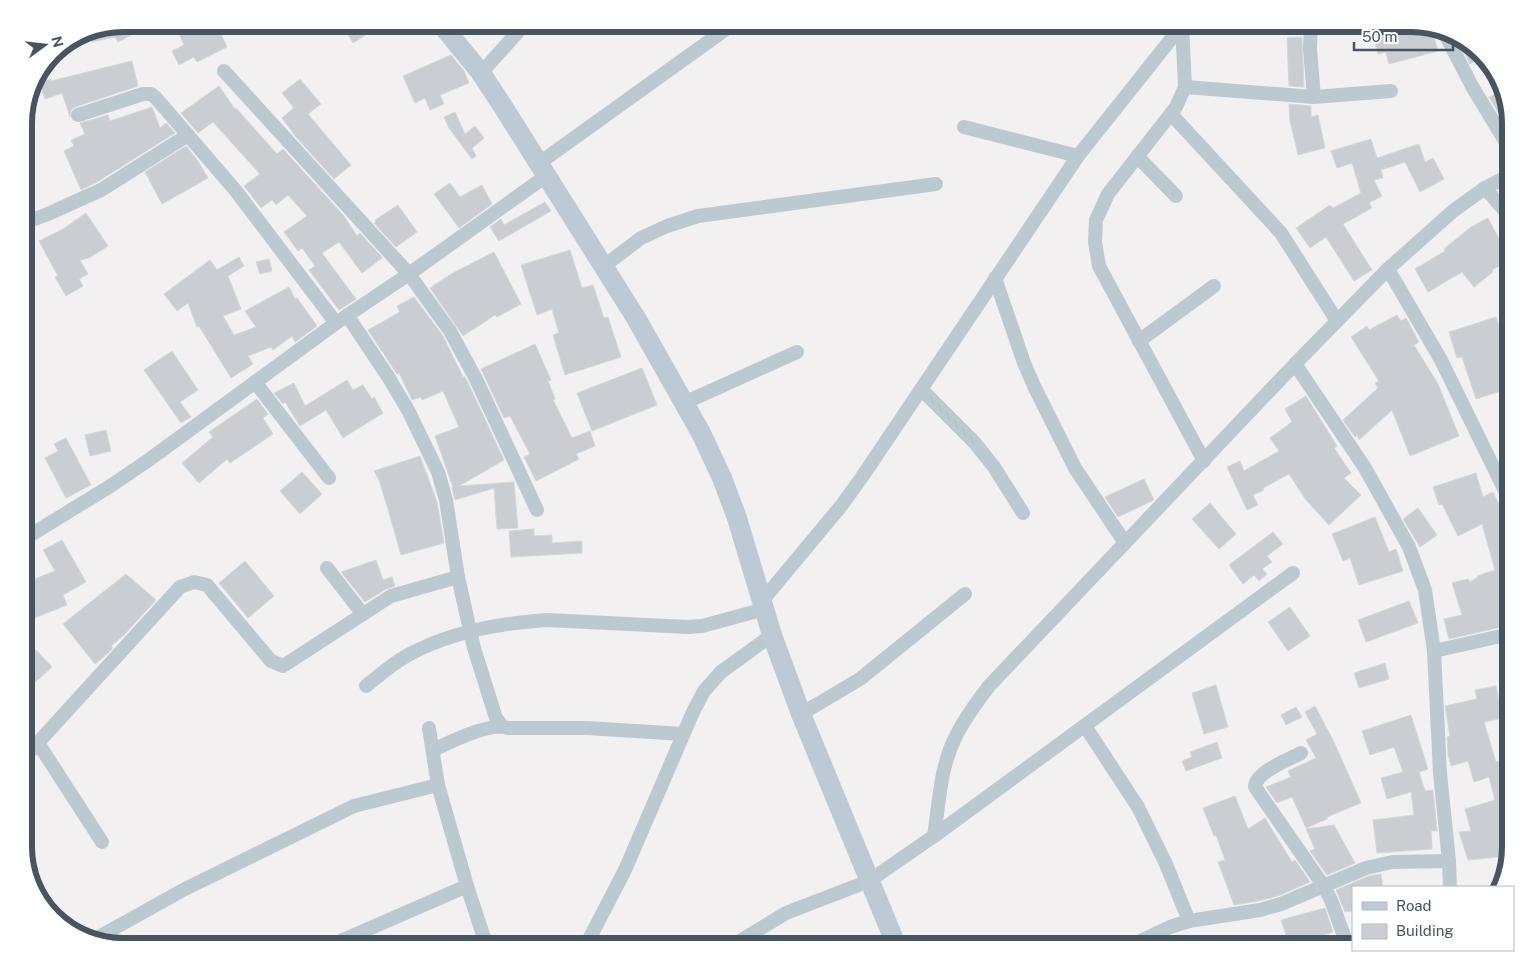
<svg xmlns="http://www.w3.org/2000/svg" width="1534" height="971" viewBox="0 0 1534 971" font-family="'Public Sans',sans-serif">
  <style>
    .building { fill: #caced3; stroke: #d4d7dc }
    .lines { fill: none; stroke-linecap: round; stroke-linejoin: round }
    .street { stroke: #bdc9d1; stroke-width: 14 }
    .secondary { stroke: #bdcad5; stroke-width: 20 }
    .rim { fill: none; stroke: #475560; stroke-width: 6 }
  </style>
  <rect width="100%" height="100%" fill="#f3f0f1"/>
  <!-- building -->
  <g class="building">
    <polygon points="123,24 127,24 133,34 118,42 115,37 92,42 92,40 64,48 63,46 85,31"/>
    <polygon points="175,24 216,24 227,47 197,62 194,57 179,65 172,51 184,45"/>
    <polygon points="352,24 383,24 353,43 344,28"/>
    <polygon points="1370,24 1411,24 1432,30 1438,51 1389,64 1386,52 1378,54"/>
    <polygon points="1302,37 1304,87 1289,86 1287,38"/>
    <polygon points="1465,40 1481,57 1470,64 1460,43"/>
    <polygon points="451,55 464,71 469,83 440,95 444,104 430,110 425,98 415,103 403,76"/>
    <polygon points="132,61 138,86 75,107 71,110 70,117 62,93 45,99 39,82 51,79 51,81"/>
    <polygon points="300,79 321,104 308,114 351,165 334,179 296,137 282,118 294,108 282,93"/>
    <polygon points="219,86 235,109 236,108 277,154 283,149 344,216 357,236 360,233 381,256 382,258 362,273 339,242 322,253 356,299 339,310 309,270 315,266 302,248 298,251 284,232 307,216 288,195 276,205 272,200 261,208 244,186 260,174 213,122 198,133 181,113"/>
    <polygon points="1502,91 1508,114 1501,117 1489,97"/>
    <polygon points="1289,104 1311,106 1311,117 1318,115 1325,148 1298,155 1290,121"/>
    <polygon points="152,107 160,128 166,123 175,133 97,182 81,190 64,151 74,146 71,140 85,134 80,123 108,115 110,121"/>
    <polygon points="455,112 465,134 475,126 484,138 472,148 476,156 472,159 449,128 444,117"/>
    <polygon points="1371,139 1377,158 1419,144 1425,162 1433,158 1444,179 1420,192 1405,162 1381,170 1383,178 1374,180 1382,196 1369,203 1372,208 1343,224 1372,270 1354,281 1326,237 1310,248 1296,228 1330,205 1333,208 1361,193 1352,163 1337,168 1331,151"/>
    <polygon points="186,146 198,161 208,178 162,204 145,172"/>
    <polygon points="450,183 460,197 482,185 492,204 459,228 434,194"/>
    <polygon points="545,202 551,211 499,241 490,227 501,219 504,225"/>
    <polygon points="398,205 417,232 396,247 374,223 376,222 375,220"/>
    <polygon points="86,213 108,246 89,258 80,260 88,274 79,279 83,286 66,296 55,277 58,276 39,241 63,229"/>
    <polygon points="1488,218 1510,260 1492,270 1493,272 1474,287 1462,272 1428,292 1415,269 1445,251 1444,249 1471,227"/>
    <polygon points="570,250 582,288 593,285 604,318 608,317 621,357 565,375 553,335 559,333 552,309 537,315 521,265"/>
    <polygon points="494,252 521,304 497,317 495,315 463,336 430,288 451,274"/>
    <polygon points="239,257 244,266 228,276 241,309 223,316 234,335 256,327 245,311 289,287 295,299 297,298 317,326 295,342 292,336 273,350 271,347 248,356 253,364 231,378 199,326 197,327 188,303 177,311 164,294 210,260 217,270"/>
    <polygon points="269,259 272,271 260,274 256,262"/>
    <polygon points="414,297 443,336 463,377 465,377 468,383 504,460 459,486 514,482 518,528 497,529 494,488 455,500 452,488 453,487 435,436 459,427 443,391 422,400 421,397 412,400 399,373 397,374 368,330 400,312 397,306"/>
    <polygon points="1397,315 1401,321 1406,318 1419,342 1414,345 1438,384 1459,436 1410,456 1392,410 1359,440 1357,435 1355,437 1343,420 1378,388 1375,383 1379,381 1351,337 1367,326 1369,330"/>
    <polygon points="1496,317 1505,346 1510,345 1510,388 1476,399 1462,357 1457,358 1449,332"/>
    <polygon points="535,344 551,380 548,381 555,399 553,400 572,438 590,431 595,446 576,454 579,459 536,481 524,457 530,454 510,416 504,418 481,369"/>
    <polygon points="172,351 198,390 180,402 191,417 181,423 144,370"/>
    <polygon points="642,368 657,405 592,431 577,393"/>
    <polygon points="347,380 353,390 363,385 372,399 374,397 383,413 343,438 326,410 300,426 285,402 283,404 274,393 294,383 305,406"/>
    <polygon points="1306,396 1337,446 1334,448 1351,473 1344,478 1361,495 1329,525 1306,500 1289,474 1263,488 1264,490 1253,495 1258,505 1247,510 1227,467 1240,461 1244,471 1279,451 1270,438 1292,422 1285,409"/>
    <polygon points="257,399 268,414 263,418 273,434 230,463 227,459 199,483 182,463 213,437 209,432"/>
    <polygon points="106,430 111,451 90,456 85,435"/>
    <polygon points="66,438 91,485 66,498 45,458 58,451 54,444"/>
    <polygon points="420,456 437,502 444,543 401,555 387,506 379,480 374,471"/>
    <polygon points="302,472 322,494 300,514 280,491"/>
    <polygon points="1476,473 1483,497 1493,492 1507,521 1510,532 1510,625 1449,639 1444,619 1462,615 1452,583 1468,579 1470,582 1478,577 1477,576 1495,570 1482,524 1458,536 1442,504 1439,505 1433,487"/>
    <polygon points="1144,479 1154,500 1118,517 1105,497"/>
    <polygon points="1210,503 1236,534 1219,549 1192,519"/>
    <polygon points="1418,508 1437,535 1420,547 1403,519"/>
    <polygon points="1375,517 1389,552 1396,549 1403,571 1359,585 1350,558 1343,561 1332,534"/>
    <polygon points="534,529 534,536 552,535 552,543 582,541 582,553 511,557 509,531"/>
    <polygon points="1273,532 1283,544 1267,556 1272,562 1262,569 1267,574 1259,581 1254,575 1243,584 1229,565"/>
    <polygon points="62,540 86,582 63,595 67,605 24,622 24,583 55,571 43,550"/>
    <polygon points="376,560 383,580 392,577 395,586 386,589 365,602 341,572"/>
    <polygon points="245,561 274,596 248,618 219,583"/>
    <polygon points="126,574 156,600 124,635 111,646 113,648 107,654 95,664 63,624"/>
    <polygon points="1409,601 1418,623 1366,642 1358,620"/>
    <polygon points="1290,607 1310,636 1288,651 1268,622"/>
    <polygon points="36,650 52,667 33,684 24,675 24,661"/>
    <polygon points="1385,663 1389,679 1359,688 1354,673"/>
    <polygon points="1216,685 1228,727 1204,734 1192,693"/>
    <polygon points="1496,686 1503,718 1484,722 1496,762 1503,760 1510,785 1505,787 1510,806 1510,848 1508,856 1468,860 1459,832 1471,831 1465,809 1495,800 1489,777 1474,782 1468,761 1451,766 1448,754 1447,737 1450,736 1445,706 1477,699 1475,690"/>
    <polygon points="1315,706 1334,742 1361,803 1327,817 1327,819 1306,828 1292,797 1277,803 1266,787 1291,777 1288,771 1316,758 1306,740 1317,734 1305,712"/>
    <polygon points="1296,707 1302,717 1286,725 1281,715"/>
    <polygon points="1411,715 1428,769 1419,772 1425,791 1433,790 1437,831 1431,831 1432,849 1377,853 1373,820 1414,815 1411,792 1387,799 1381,778 1403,772 1394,747 1370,755 1362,731"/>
    <polygon points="1217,742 1222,758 1186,771 1182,761 1192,757 1190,752"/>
    <polygon points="1235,796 1248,829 1265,818 1292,862 1295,860 1310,882 1278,896 1258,901 1234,905 1218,862 1225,860 1216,835 1214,836 1203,808"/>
    <polygon points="1334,825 1355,863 1327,875 1310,851 1315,849 1306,829"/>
    <polygon points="1381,874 1383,887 1353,887 1353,911 1345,912 1336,890 1369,876"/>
    <polygon points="1325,908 1333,932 1309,939 1312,947 1290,947 1281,920"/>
  </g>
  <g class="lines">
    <!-- street -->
    <g class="street">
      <polyline points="1164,24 1177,32"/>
      <polyline points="1182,24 1185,87 1176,107 1108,194 1096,220 1095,242 1099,266 1204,461"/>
      <polyline points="1311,24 1310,49 1314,97"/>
      <polyline points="1445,34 1473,88 1510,149"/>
      <polyline points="224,71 409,274 450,331 476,379 537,510"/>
      <polyline points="481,73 525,24"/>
      <polyline points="1185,87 1314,97 1391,91"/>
      <polyline points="1171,114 1281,233 1337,321"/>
      <polyline points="78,115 143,94 151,94 156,98 236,191 336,323"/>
      <polyline points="964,127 1078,156"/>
      <polyline points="1137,156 1176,196"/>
      <polyline points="538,164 733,24"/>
      <polyline points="1485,188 1510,217"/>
      <polyline points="24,223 48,214 101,190 188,135"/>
      <polyline points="604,266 641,238 667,226 698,216 936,184"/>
      <polyline points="1388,269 1441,360 1510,501"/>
      <polyline points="995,278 1024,363 1035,388 1075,468 1125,543"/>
      <polyline points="347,315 389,378 409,412 438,472 446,500 458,577 474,648 496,718 502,726"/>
      <polyline points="1139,341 1214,286"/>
      <polyline points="1295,364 1365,468 1409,547 1425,590 1434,651 1440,773 1449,861 1450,887"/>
      <polyline points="255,382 329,478"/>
      <polyline points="921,389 975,443 994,467 1023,513"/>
      <polyline points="684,403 797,352"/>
      <polyline points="24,539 112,485 150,459 336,323 409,274 546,176"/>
      <polyline points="327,568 362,613"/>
      <polyline points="762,601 841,506 862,477 1078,156 1183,24"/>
      <polyline points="1434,651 1510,634"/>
      <path d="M366,686C380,675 394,662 410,654C451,632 501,623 547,620L688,627L702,626L765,609"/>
      <polyline points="801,714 860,679 965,594"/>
      <polyline points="1085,726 1138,807 1166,864 1189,921"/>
      <polyline points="429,728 438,785 467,886 487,947"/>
      <polyline points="38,743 102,842"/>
      <path d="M433,750C451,742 489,722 508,728H587L683,734"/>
      <path d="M1301,753C1288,760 1255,772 1255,787L1323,885L1331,900L1348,947"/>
      <polyline points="24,758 180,587 194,582 207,585 271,661 283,666 391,596 458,577"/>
      <path d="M934,836C939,804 940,768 955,738C964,719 976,703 989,686L1295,364L1388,269L1453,211L1485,188L1510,175"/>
      <polyline points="95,939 185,889 354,806 438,785"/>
      <polyline points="327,947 467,886"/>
      <polyline points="585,947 625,870 693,712 704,691 721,672 772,635"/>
      <polyline points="730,947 786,913 869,881 934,836 1293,573"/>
      <polyline points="1128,947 1170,927 1189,921 1260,910 1281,904 1366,868 1392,862 1449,861"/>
    </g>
    <!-- secondary -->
    <polyline class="secondary" points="441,24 481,73 502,105 636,318 701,433 722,478 737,518 772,635 801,714 897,947"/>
  </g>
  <!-- crop -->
  <path d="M0 0H1534V971H0ZM123 32H1411A91 91 0 0 1 1502 123V847A91 91 0 0 1 1411 938H123A91 91 0 0 1 32 847V123A91 91 0 0 1 123 32Z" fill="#fff" fill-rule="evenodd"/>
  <path class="rim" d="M123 32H1411A91 91 0 0 1 1502 123V847A91 91 0 0 1 1411 938H123A91 91 0 0 1 32 847V123A91 91 0 0 1 123 32Z"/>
  <!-- legend -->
  <rect x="1352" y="886" width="162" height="65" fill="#ffffff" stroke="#b5bbbf"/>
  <rect x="1362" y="902" width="25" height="8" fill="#bdcad5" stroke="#b5bbbf"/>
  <text x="1396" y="911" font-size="15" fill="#475560">Road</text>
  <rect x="1362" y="924" width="25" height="15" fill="#caced3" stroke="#b5bbbf"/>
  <text x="1396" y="936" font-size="15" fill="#475560">Building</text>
  <!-- north arrow -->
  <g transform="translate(45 45) rotate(75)" stroke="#ffffff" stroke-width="4" paint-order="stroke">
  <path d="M0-4L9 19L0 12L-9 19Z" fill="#475560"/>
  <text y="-8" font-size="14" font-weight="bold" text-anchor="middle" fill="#475560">N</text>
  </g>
  <!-- scale -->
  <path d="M1354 42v8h99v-8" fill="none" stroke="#475560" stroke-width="2.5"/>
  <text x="1362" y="42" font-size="15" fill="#475560" stroke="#ffffff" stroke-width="4" paint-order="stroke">50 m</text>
</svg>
